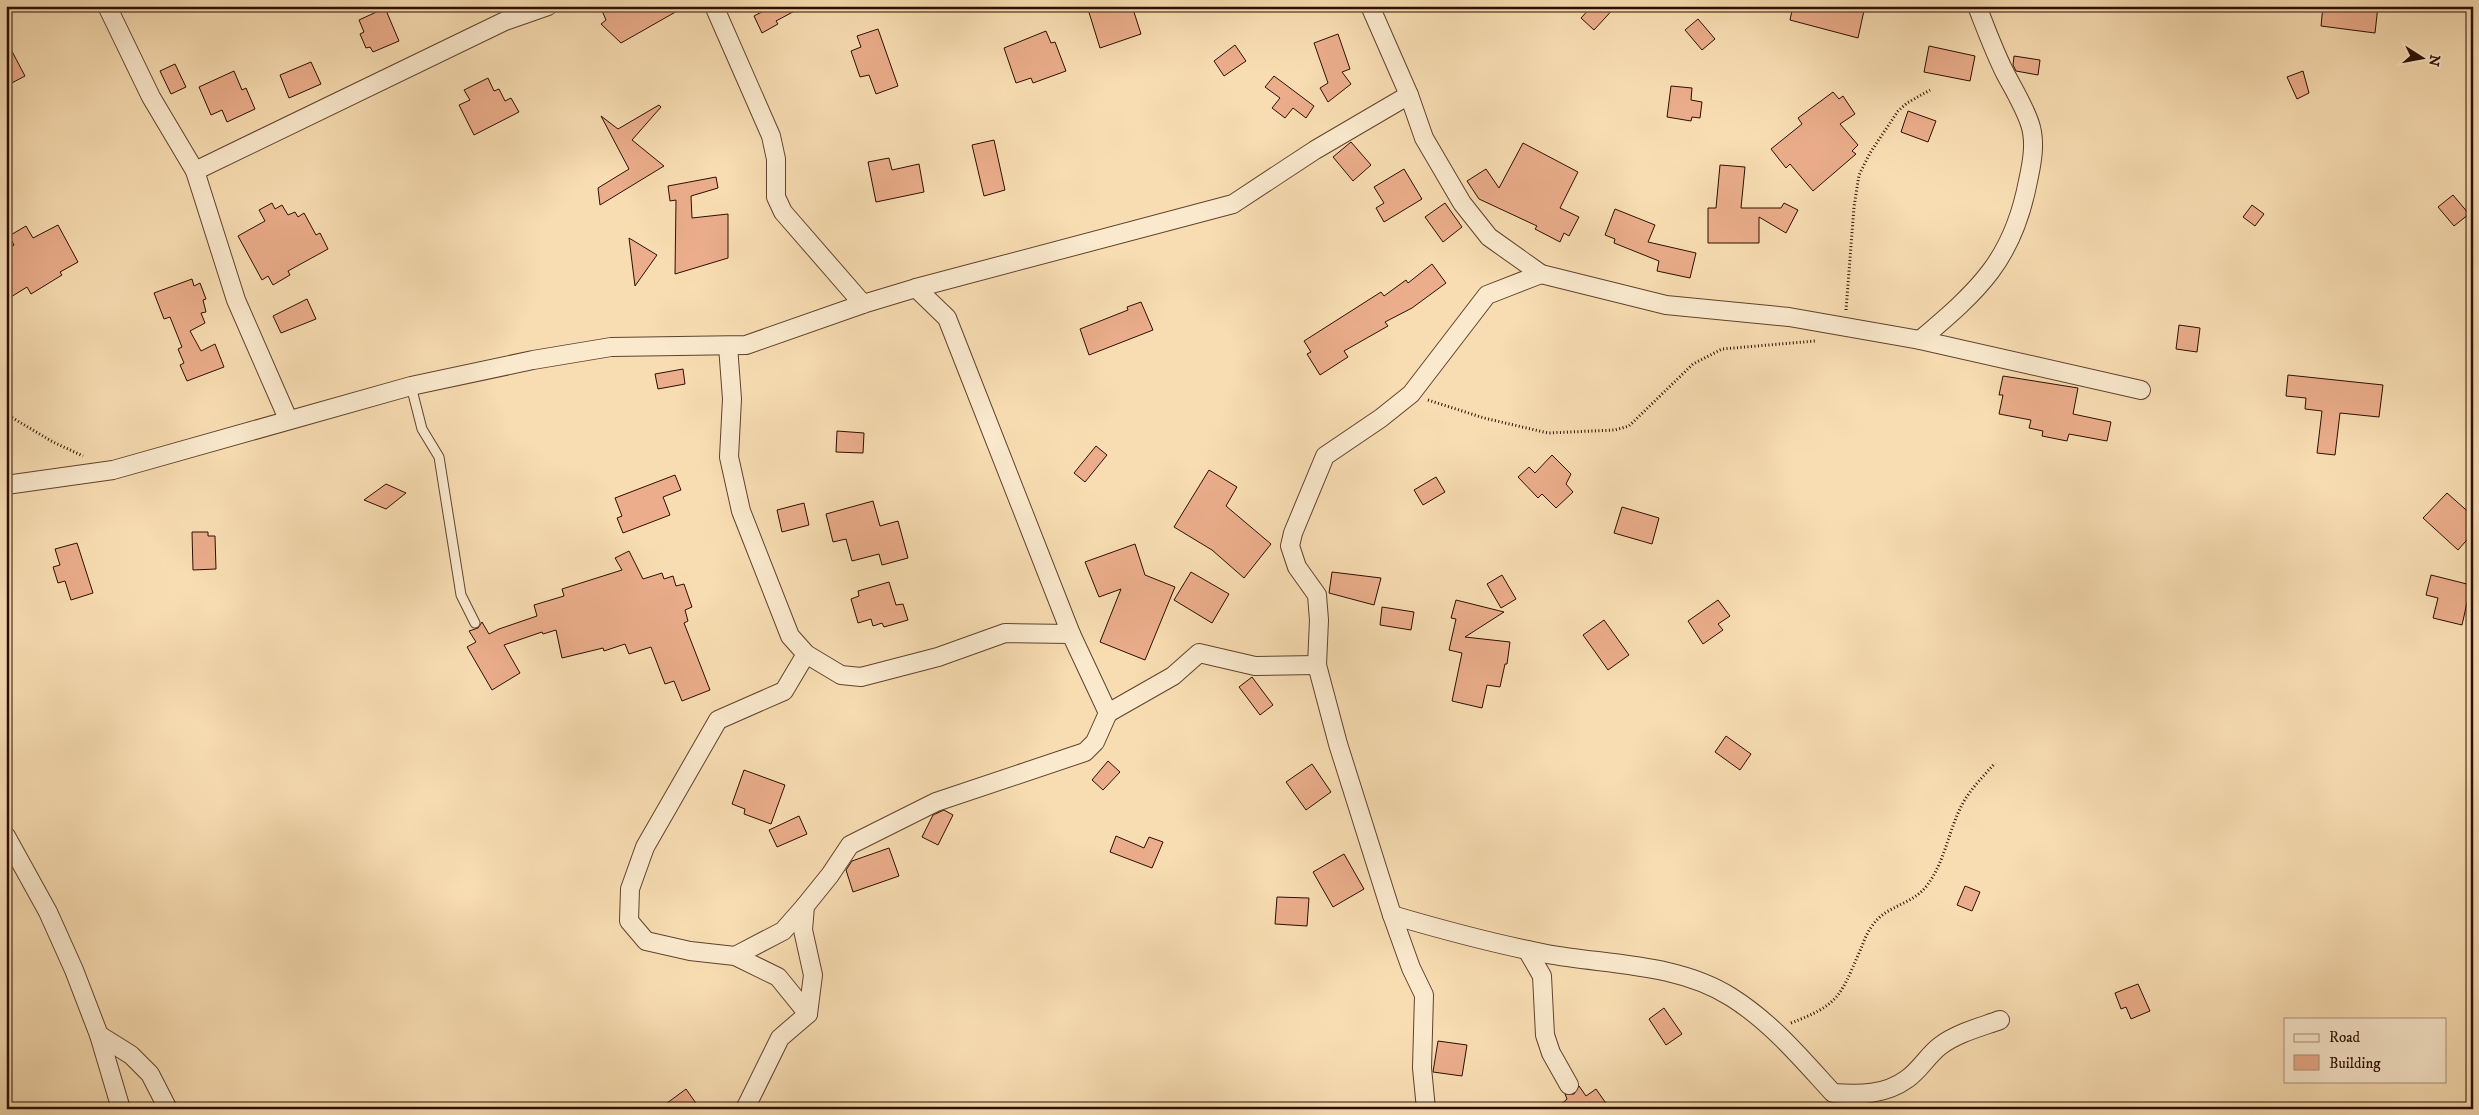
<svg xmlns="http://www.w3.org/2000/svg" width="2479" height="1115" viewBox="0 0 2479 1115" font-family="'IM FELL DW Pica',serif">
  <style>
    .building { fill: #ebad8b; stroke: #2d0e01 }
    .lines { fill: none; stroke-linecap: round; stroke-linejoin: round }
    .lane-casing { stroke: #60422d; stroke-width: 11 }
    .street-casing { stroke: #60422d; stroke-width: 20 }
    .path { stroke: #2d0e01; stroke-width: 3; stroke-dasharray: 1 2.5; stroke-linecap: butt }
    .lane { stroke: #fae9cd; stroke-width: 9 }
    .street { stroke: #fae9cd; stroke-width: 18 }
  </style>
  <rect width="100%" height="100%" fill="#f8ddb2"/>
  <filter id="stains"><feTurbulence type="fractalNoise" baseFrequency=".004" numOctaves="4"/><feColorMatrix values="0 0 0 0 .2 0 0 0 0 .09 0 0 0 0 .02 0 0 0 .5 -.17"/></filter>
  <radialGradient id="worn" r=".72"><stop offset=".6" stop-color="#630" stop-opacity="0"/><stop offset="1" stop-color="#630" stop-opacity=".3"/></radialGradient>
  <!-- building -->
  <g class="building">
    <polygon points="600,6 686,6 621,43 601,24 606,20"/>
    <polygon points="773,6 804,6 776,21 778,24 762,33 754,16"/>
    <polygon points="1087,6 1132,6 1141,34 1100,48"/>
    <polygon points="1592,6 1616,6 1594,30 1581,18"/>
    <polygon points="1793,6 1865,6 1858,38 1790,20"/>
    <polygon points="2323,6 2378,6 2375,33 2321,26"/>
    <polygon points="385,8 399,41 373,52 370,47 366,48 360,34 364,32 359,20"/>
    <polygon points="1698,19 1715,39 1702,50 1685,30"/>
    <polygon points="878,29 898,86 876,94 869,75 860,77 851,51 861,47 857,36"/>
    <polygon points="1046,31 1051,43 1055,42 1066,71 1033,83 1031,78 1016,83 1004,48"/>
    <polygon points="1338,34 1350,69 1342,72 1351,84 1328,102 1320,88 1328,83 1314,43"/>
    <polygon points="6,40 25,76 6,86"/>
    <polygon points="1235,45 1246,61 1224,76 1214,61"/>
    <polygon points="1929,46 1975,56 1970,81 1924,72"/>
    <polygon points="2014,56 2040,60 2038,75 2016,71 2013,65"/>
    <polygon points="311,62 321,84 289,98 280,75"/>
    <polygon points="175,64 186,87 171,94 160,71"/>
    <polygon points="234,71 242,90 246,88 255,109 227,122 222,110 211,115 199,87"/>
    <polygon points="2303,71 2309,93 2297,99 2287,77"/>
    <polygon points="1274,76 1314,106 1306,118 1293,108 1285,118 1272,108 1280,98 1265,87"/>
    <polygon points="488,78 494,91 499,89 505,101 511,98 519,112 474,135 459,105 470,100 464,90"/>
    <polygon points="1671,86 1692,88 1691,100 1702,102 1700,118 1692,117 1691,121 1667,117"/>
    <polygon points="1833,92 1839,99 1843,96 1855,114 1840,124 1858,145 1852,151 1856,154 1813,191 1790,164 1786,168 1771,149 1802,124 1798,118"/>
    <polygon points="659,105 661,107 632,140 664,166 600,205 598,188 629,169 601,116 618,129"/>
    <polygon points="1908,111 1936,121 1928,142 1901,132"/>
    <polygon points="994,140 1005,190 984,196 972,145"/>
    <polygon points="1351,142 1371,165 1353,181 1333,157"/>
    <polygon points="1523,143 1578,172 1560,208 1579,217 1569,236 1564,233 1560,242 1535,229 1537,226 1479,199 1467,181 1486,169 1499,188"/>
    <polygon points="889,158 892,170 919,164 924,192 876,202 868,162"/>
    <polygon points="1720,165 1745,167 1741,208 1781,208 1784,203 1798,210 1786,233 1759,217 1759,243 1708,243 1708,208 1716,208"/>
    <polygon points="1404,169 1422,199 1384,222 1376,208 1384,203 1374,187"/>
    <polygon points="716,177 718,188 691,196 692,218 728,214 728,258 675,274 676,200 670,201 668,186"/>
    <polygon points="2453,195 2469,214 2454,226 2438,207"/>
    <polygon points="272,203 275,209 282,205 288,215 295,212 298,217 304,213 316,235 320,233 328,249 288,271 290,275 273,285 268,276 262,280 238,236 265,221 259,210"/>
    <polygon points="1445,203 1462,227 1443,242 1425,217"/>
    <polygon points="2252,205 2264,214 2255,226 2243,217"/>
    <polygon points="1615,209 1655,225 1648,242 1696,253 1690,278 1657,271 1659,261 1614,243 1615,239 1605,235"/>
    <polygon points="58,225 78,262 60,272 62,275 31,294 27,287 6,300 6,249 14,245 9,236 26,226 33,238"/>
    <polygon points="629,238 657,255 635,286"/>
    <polygon points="1432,264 1446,283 1412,308 1385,322 1388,326 1344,351 1348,357 1320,375 1307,354 1311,352 1304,341 1381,292 1384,296 1406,280 1408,283"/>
    <polygon points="192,279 194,286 200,283 206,299 203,300 206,312 201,313 205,323 190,331 201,351 215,344 224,367 187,381 180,365 184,363 178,349 182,347 170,317 164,319 154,293"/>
    <polygon points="307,299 316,319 281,333 273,316"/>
    <polygon points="1141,302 1153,330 1089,355 1080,329 1128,310 1127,307"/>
    <polygon points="2179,325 2200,328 2197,352 2176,349"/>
    <polygon points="683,369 685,384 658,389 655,374"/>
    <polygon points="2288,375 2383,385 2379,417 2340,413 2335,455 2317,453 2322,411 2305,409 2306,398 2286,396"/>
    <polygon points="2003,376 2078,388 2073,414 2111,422 2107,441 2069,434 2067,441 2042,436 2043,431 2029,428 2031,420 1999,414 2003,395 1999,395"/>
    <polygon points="837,431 864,433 863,453 836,452"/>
    <polygon points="1096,446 1107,455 1085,482 1074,473"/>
    <polygon points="1552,455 1571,474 1566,484 1573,492 1556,508 1542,494 1538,498 1518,477 1529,467 1535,473"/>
    <polygon points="1209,470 1237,487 1226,506 1271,544 1244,578 1212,550 1174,527"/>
    <polygon points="675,475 681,490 663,497 670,515 623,533 617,518 622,516 615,498"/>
    <polygon points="1436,477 1445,492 1423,505 1414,490"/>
    <polygon points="386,484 406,493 386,509 364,500"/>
    <polygon points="2447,493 2473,516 2473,533 2458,550 2423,518"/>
    <polygon points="873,501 880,526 898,521 908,558 882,565 879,554 852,561 846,539 833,542 826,514"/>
    <polygon points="804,503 809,525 782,532 777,510"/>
    <polygon points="1622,507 1659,518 1652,544 1614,533"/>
    <polygon points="192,532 208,532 208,536 215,536 216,569 193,570"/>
    <polygon points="77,543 93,593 71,600 65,581 58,583 53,567 60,565 55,549"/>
    <polygon points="1135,544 1145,575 1175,587 1145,660 1100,642 1121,589 1099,597 1085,562"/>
    <polygon points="629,551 643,579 662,573 664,579 673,576 676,586 684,584 692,607 685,610 688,621 684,623 710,690 682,701 674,681 665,684 651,647 629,654 625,644 604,651 603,648 562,658 556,630 543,634 542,632 504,645 520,673 492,690 467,647 476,642 469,631 478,628 482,622 489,634 499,629 537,616 534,605 564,596 562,589 622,570 615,558"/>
    <polygon points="1191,572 1229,594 1212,623 1174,600"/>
    <polygon points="1332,572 1381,578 1374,605 1329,593"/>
    <polygon points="1502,575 1516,599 1501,608 1487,584"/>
    <polygon points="2431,575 2471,585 2462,625 2433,618 2438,598 2426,595"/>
    <polygon points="889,582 896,605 903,604 908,620 884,627 882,623 873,626 871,619 858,623 851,599 859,596 858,591"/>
    <polygon points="1456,600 1504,612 1465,637 1510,642 1507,664 1505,664 1500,687 1487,685 1482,708 1452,701 1462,653 1449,650 1456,619 1451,618"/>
    <polygon points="1718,600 1730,616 1718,624 1723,630 1703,644 1688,621"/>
    <polygon points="1382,607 1414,612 1411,630 1380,625"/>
    <polygon points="1604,620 1629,655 1608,670 1583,635"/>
    <polygon points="1252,677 1273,705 1260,715 1239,687"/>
    <polygon points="1726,736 1751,754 1740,770 1715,752"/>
    <polygon points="1108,761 1120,772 1103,790 1092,780"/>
    <polygon points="1312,764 1331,792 1306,810 1286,782"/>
    <polygon points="744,770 785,785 771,824 744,814 745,809 732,804"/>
    <polygon points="944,810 953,815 938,845 922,837 933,815"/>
    <polygon points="799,816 807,834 777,847 769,830"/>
    <polygon points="1116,836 1144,848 1149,837 1163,842 1152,868 1110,852"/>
    <polygon points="889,848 899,876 853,892 846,870 852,861"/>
    <polygon points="1344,854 1364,889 1333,907 1313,872"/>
    <polygon points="1965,886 1980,892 1972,911 1957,905"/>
    <polygon points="1277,897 1309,898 1307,926 1275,924"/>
    <polygon points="2138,984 2150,1011 2131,1019 2126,1007 2121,1009 2115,993"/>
    <polygon points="1664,1008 1682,1034 1666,1045 1649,1019"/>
    <polygon points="1438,1041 1467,1045 1462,1076 1433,1072"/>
    <polygon points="1579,1086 1586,1096 1596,1089 1610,1109 1556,1109 1567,1099 1565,1094 1574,1094"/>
    <polygon points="686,1089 700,1109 659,1109"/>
  </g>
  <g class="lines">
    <!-- lane casing -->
    <g class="lane-casing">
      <polyline id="lane" points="411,386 422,429 439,457 461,595 475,623"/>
    </g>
    <!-- street casing -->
    <g class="street-casing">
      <g id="street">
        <polyline points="107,6 151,97 195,171 236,300 288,419"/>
        <polyline points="714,6 771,136 776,159 776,197 783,212 863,304"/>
        <polyline points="1370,6 1409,95 1424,138 1462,203 1489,237 1541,274 1666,305 1789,317 1920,340 2141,390"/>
        <polyline points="195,171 505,21 548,6"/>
        <polyline points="916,288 947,318 1071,634"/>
        <path d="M1920,340C1979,290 2013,260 2028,181C2032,163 2036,142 2030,124C2024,106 2014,90 2005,73C1994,51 1986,29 1977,6"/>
        <polyline points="728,346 732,399 729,457 741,511 790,636 806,654 841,675 861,677 938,657 1005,633 1071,634 1108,713 1173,676 1199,653 1255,666 1317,665"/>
        <polyline points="6,485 113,470 411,386 533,360 611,347 746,345 863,304 916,288 1233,204 1315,150 1409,95"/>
        <polyline points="806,654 784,691 718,720 645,847 630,889 629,921 646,941 690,951 735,956 778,977 808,1014"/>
        <polyline points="6,836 48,912 74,970 99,1035 121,1109"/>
        <path d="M1392,915C1443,930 1495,944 1547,954C1608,965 1677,963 1731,997C1771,1022 1801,1058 1833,1093C1860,1095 1885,1095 1907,1079C1920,1070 1928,1055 1940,1046C1957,1033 1981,1027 2000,1020"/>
        <polyline points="1527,950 1542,976 1545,1035 1551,1053 1569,1085"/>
        <polyline points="735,956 783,931 805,906"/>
        <polyline points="99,1035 131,1055 150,1074 168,1109"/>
        <polyline points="745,1109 780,1038 808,1014 813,975 803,930 805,906 830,875 850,845 936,802 1085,752 1095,742 1108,713"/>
        <polyline points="1426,1109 1422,1068 1424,995 1411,968 1392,915 1338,744 1317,665 1319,620 1317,595 1297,567 1290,546 1293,533 1325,456 1381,418 1411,394 1487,295 1541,274"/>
      </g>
    </g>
    <!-- path -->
    <g class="path">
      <polyline points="1846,310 1854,207 1859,175 1870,153 1898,111 1907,103 1930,90"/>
      <polyline points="1428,400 1484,418 1548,433 1615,430 1629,426 1693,364 1722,349 1815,341"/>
      <polyline points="6,414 53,442 83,456"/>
      <path d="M1791,1023C1838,1005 1840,997 1859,953C1863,944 1866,934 1872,926C1887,904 1914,905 1928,884C1944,862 1948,835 1959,811C1967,792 1982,778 1995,763"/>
    </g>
    <!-- lane -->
    <use href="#lane" class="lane"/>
    <!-- street -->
    <use href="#street" class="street"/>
  </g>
  <!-- margin -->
  <rect width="2479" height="1115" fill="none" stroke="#f8ddb2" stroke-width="25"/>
  <rect x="8" y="8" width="2464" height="1100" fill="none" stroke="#2d0e01" stroke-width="2.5"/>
  <rect x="12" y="12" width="2454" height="1090" fill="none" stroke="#2d0e01"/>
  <!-- legend -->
  <rect x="2284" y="1018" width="162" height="65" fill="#fae9cd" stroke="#a8917b"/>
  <rect x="2294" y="1034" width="25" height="8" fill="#fae9cd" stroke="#a8917b"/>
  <text x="2329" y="1042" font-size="15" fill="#2d0e01">Road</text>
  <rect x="2294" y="1055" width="25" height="15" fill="#ebad8b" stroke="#a8917b"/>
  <text x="2329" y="1068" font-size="15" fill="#2d0e01">Building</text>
  <!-- north arrow -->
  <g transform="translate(2422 58) rotate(101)" stroke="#fae9cd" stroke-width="4" paint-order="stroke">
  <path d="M0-4L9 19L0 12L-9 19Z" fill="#2d0e01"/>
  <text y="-8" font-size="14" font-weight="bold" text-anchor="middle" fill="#2d0e01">N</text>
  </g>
  <rect width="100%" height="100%" filter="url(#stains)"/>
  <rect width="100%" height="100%" fill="url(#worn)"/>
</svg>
